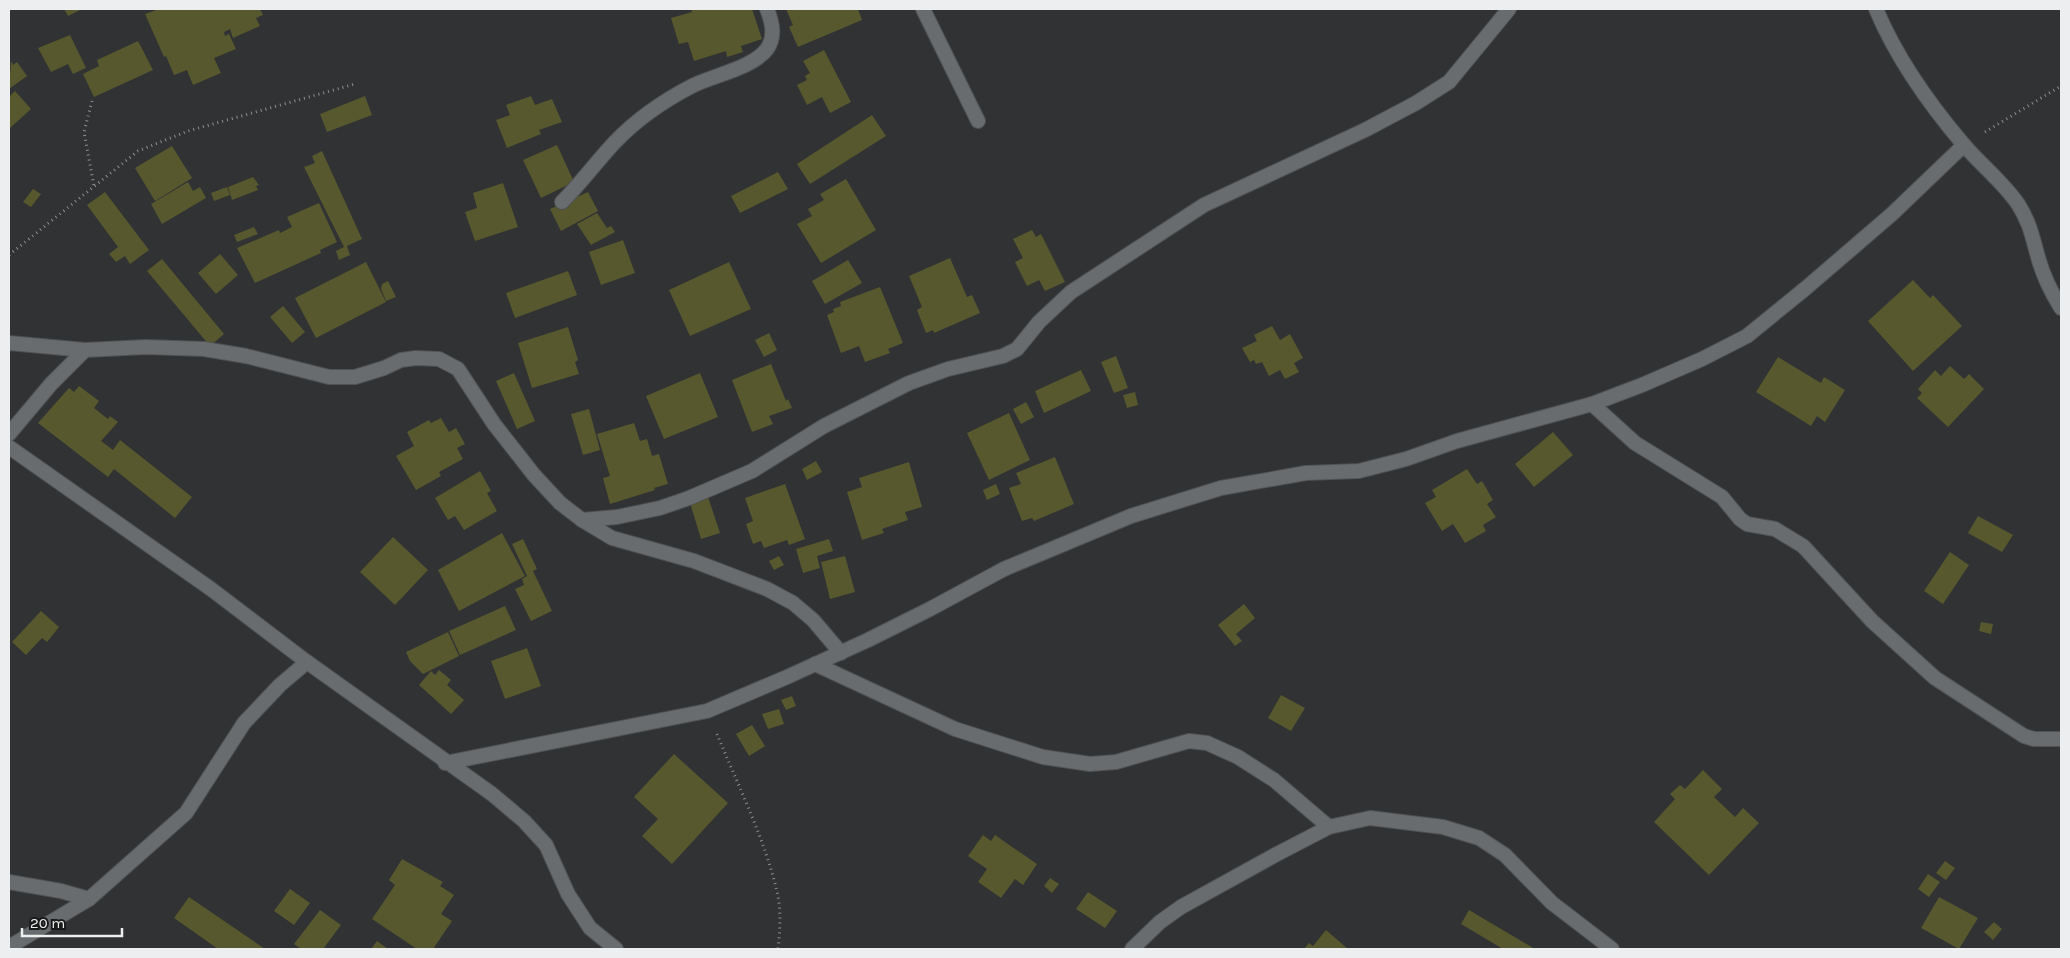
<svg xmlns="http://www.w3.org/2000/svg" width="2070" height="958" viewBox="0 0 2070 958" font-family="Karla,sans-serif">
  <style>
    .building { fill: #57582d }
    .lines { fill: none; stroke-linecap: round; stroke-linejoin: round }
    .minor-casing { stroke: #4f5152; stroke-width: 16 }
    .path { stroke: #8d8f90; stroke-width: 3; stroke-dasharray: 1 4; stroke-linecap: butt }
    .minor { stroke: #696c6e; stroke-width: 14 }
  </style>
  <rect width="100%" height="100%" fill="#303234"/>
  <!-- building -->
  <g class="building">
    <polygon points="64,9 82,9 68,16"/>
    <polygon points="159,9 260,9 263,15 256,18 260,26 233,38 230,29 224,32 225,36 229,34 236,49 214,58 221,73 193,85 187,70 174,75 166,56 164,57 145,14"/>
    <polygon points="691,9 752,9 762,39 741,46 743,52 727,57 726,51 694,61 688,42 679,44 671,18 692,12"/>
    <polygon points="786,9 858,9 862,20 798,47 789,27 793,25"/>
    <polygon points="70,35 86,68 73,74 68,64 51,72 38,48"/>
    <polygon points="138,41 153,70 94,97 83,74 99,66 97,60"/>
    <polygon points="824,50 851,102 830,113 822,97 807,105 797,85 807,80 805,76 810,73 803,61"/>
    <polygon points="11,61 13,65 17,62 27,76 9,89"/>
    <polygon points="15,91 31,109 9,129 9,97"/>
    <polygon points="365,96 372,115 327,132 320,114"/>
    <polygon points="531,96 535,105 552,99 562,122 539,130 541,134 507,148 496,120 510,115 506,105"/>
    <polygon points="872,115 886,136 810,184 797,164"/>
    <polygon points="557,145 574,182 541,198 523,160"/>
    <polygon points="172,146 192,178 155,201 135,168"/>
    <polygon points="322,151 362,239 347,246 350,255 339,260 336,251 344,247 304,167 315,163 312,156"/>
    <polygon points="778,172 788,189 740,213 731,196"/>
    <polygon points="253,177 259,185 256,186 258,190 232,200 228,187"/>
    <polygon points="846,179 876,230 821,263 797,224 812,216 808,209 824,200 820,194"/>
    <polygon points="188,182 193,191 200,187 206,198 162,224 151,204"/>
    <polygon points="503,183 518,227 475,241 465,212 477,208 473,193"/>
    <polygon points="227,187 230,195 214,201 211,193"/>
    <polygon points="33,189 41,194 31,207 23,202"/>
    <polygon points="105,192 149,250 130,264 125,256 116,262 109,254 118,247 87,205"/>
    <polygon points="588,192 598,211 561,231 550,209"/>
    <polygon points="319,203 337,242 320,250 321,253 255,283 237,248 279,230 280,233 292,227 287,217"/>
    <polygon points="597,213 607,228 611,226 615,232 591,245 577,224"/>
    <polygon points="254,227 258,234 237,242 234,235"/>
    <polygon points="1032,230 1036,237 1041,234 1065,282 1045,291 1039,280 1027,286 1015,262 1023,258 1013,239"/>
    <polygon points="623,240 635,273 601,285 589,252"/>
    <polygon points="220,254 238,275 216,294 198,273"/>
    <polygon points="950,258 967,297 972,295 980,313 934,333 933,330 926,333 917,310 922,307 909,276"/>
    <polygon points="162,259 224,334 210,346 147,271"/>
    <polygon points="848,260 862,283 825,304 812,281"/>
    <polygon points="366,262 386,302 316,338 295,298"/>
    <polygon points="729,262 751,309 690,336 669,290"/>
    <polygon points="568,271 577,295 515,318 506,293"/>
    <polygon points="1913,280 1930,298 1933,295 1962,326 1913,371 1868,321"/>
    <polygon points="388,281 396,297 386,301 381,289 382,284"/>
    <polygon points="880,287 903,343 888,349 890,353 865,362 859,346 841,353 827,315 834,312 833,309 841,306 840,302"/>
    <polygon points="283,306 305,332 292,343 270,317"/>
    <polygon points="1272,326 1280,340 1290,334 1303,358 1294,363 1299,372 1285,379 1280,370 1269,376 1262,362 1256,364 1254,360 1250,362 1242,348 1257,341 1254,335"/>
    <polygon points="568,327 578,360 575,362 579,374 532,388 518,343"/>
    <polygon points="769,333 777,350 764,357 755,340"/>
    <polygon points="1116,356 1128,388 1114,393 1101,362"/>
    <polygon points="1778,357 1821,383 1824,377 1845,390 1825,422 1817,416 1811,426 1756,392"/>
    <polygon points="771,364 786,401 788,399 792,408 769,416 773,424 752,432 732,380"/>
    <polygon points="1950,366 1964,379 1969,374 1984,389 1948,427 1917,398 1922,393 1918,389 1935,370 1941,376"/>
    <polygon points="1081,370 1091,391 1044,413 1035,391"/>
    <polygon points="514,373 535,421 517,429 496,381"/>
    <polygon points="700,373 718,417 664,439 646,396"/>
    <polygon points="79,386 99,401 94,408 108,419 110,416 118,422 101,441 113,450 120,440 192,497 175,518 114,469 108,477 38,423 69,388 74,392"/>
    <polygon points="1135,392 1138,405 1127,408 1123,395"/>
    <polygon points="1026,402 1034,417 1021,424 1013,409"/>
    <polygon points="589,409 600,450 583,455 571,414"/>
    <polygon points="1009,413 1030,460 989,480 967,433"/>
    <polygon points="441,418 449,432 456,428 465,444 457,448 463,459 439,472 441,476 416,490 396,456 414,446 407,432 429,420 431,423"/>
    <polygon points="634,423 640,441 647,439 652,456 659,454 668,484 654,488 655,490 610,504 603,478 610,476 597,434"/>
    <polygon points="1553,432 1573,455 1534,487 1515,464"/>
    <polygon points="1055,457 1074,504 1034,521 1032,518 1022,521 1009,488 1021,484 1016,473"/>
    <polygon points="816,461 822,472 807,480 802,469"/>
    <polygon points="909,462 922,507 905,512 908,520 882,529 884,533 862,540 847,492 862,487 859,478"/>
    <polygon points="1467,469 1477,484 1482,481 1493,500 1487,504 1496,517 1483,525 1486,531 1465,543 1453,524 1442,531 1425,503 1436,497 1432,490"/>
    <polygon points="480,471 491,491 487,493 497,511 464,530 455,516 448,520 435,498"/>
    <polygon points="785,484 805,539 789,545 787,540 764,548 761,541 753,544 746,524 753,521 745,498"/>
    <polygon points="996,484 1000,494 987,500 983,490"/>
    <polygon points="708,497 720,533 701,539 690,503"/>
    <polygon points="1978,516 2013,535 2002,552 1968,533"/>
    <polygon points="502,533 525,576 459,611 438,570"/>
    <polygon points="393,537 428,570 395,605 360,572"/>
    <polygon points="523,539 537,569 533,571 552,611 531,621 515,589 524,585 522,579 527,576 512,544"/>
    <polygon points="829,539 833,551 817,556 820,568 803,573 796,549"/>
    <polygon points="1950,552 1969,565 1943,604 1924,591"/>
    <polygon points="779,556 784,565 774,570 769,561"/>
    <polygon points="845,556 855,592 830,599 821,562"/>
    <polygon points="1244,604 1255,618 1236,634 1242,641 1235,646 1218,625"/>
    <polygon points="505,606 516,630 460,655 449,631"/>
    <polygon points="41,611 59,627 47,642 42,638 26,655 12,642"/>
    <polygon points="1981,622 1993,624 1991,634 1979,631"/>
    <polygon points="448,632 459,656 423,674 410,661 406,652"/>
    <polygon points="527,648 541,686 505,699 491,661"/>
    <polygon points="439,670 451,680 447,685 464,700 451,714 419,685 431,671 435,675"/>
    <polygon points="1281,695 1305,708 1291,731 1268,718"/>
    <polygon points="792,696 796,706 786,710 781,700"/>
    <polygon points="779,709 784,724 768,729 762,714"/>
    <polygon points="752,725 765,746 749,756 736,734"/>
    <polygon points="674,754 728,803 672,864 642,836 658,819 634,797"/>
    <polygon points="1703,770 1722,789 1714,797 1735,817 1743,808 1759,823 1709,875 1654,822 1675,799 1670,794 1680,785 1685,789"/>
    <polygon points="983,835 991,841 995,835 1037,864 1023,885 1015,879 1001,898 978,882 987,869 968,856"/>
    <polygon points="402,859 443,882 440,886 454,895 441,914 452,921 433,949 417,949 372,919 395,885 389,880"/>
    <polygon points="1945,861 1955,868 1946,880 1936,873"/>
    <polygon points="1928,874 1940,882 1929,897 1918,889"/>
    <polygon points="1050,878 1059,884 1052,893 1044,886"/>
    <polygon points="290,889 310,903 294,925 274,911"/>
    <polygon points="1088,892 1117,911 1105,928 1076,909"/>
    <polygon points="189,897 265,949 218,949 174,918"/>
    <polygon points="1939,897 1978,918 1959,949 1921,928"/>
    <polygon points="320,910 341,925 323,949 301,949 294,944"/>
    <polygon points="1469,910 1535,949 1503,949 1461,924"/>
    <polygon points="1994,922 2002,929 1993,940 1984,932"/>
    <polygon points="1326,930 1348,949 1304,949 1309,943 1313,946"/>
    <polygon points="377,941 388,949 371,949"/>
  </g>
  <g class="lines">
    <!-- minor casing -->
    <g class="minor-casing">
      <g id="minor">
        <polyline points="923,9 978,121"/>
        <path d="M1876,9C1897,59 1929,104 1964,145C1981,165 2003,182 2018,204C2030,223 2032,236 2038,257C2043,276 2051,292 2061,308"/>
        <path d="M562,202C581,183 597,161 615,142C636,120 665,100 692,86C714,75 753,68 767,49C776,36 772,22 767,9"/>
        <polyline points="9,343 85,350 146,347 204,349 246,356 329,377 355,377 384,368 401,360 416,358 439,359 458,369 494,424 534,475 560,503 582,520 612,538 694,561 767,589 793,603 813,620 841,653"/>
        <polyline points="1592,404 1635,443 1722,497 1740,519 1747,524 1775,529 1803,546 1872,621 1935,678 2024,736 2034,739 2061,739"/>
        <polyline points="9,434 51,384 85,350"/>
        <polyline points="9,447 211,589 307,662 492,794 524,821 546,845 568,894 590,928 616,949"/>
        <polyline points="582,520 617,517 660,508 689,498 752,471 824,426 909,383 948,369 1003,356 1017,349 1039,322 1071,292 1204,205 1365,130 1416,103 1449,82 1509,9"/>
        <polyline points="815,664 955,729 1043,757 1090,764 1116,762 1189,741 1207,743 1238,757 1274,780 1329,827"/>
        <polyline points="445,763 707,711 787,677 868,640 930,609 1004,569 1131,516 1221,488 1306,473 1359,471 1406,459 1457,441 1592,404 1642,385 1702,359 1747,336 1806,288 1892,214 1964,145"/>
        <polyline points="9,882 61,891 89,899"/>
        <polyline points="9,947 89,899 186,813 244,723 280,685 307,662"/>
        <polyline points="1132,949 1160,922 1181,907 1277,854 1329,827 1370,818 1443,827 1479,838 1505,855 1552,903 1612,949"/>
      </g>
    </g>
    <!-- path -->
    <g class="path">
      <polyline points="92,101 84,132 94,186"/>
      <polyline points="1985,132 2061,86"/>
      <polyline points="9,255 138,151 188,131 355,84"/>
      <path d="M717,734C737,783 767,844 778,896C781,914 780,931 778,949"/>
    </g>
    <!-- minor -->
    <use href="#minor" class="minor"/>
  </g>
  <!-- border -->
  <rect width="2070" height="958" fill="none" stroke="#eceeef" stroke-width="20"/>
  <!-- scale -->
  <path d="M22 928v8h100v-8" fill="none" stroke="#eceeef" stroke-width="2.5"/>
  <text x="30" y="928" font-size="15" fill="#eceeef" stroke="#191a1a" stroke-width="4" paint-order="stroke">20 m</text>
</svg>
